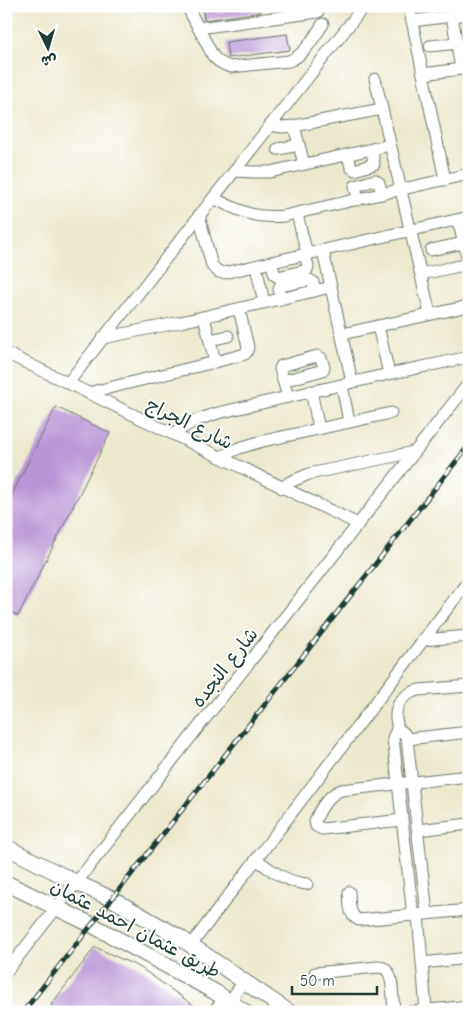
<svg xmlns="http://www.w3.org/2000/svg" width="475" height="1018" viewBox="0 0 475 1018" font-family="'Comic Neue','Playpen Sans Arabic',sans-serif">
  <style>
    .building { fill: #b994d6 }
    .lines { fill: none; stroke-linecap: round; stroke-linejoin: round }
    .minor-casing { stroke: #67796a; stroke-width: 13 }
    .major-casing { stroke: #67796a; stroke-width: 17 }
    .minor { stroke: #fff; stroke-width: 11 }
    .major { stroke: #fff; stroke-width: 15 }
    .rail-casing { stroke: #1f3d34; stroke-width: 5 }
    .rail { stroke: #fff; stroke-width: 3; stroke-dasharray: 9; stroke-linecap: butt }
    .labels { text-anchor: middle; stroke-width: 4; stroke-linejoin: round; paint-order: stroke }
    .street-label { font-size: 19px; fill: #1f3d34; stroke: #fff }
  </style>
  <rect width="100%" height="100%" fill="#fff"/>
  <filter id="ink" filterUnits="userSpaceOnUse"><feTurbulence type="fractalNoise" baseFrequency=".02" numOctaves="2"/><feDisplacementMap in="SourceGraphic" scale="10" xChannelSelector="R" yChannelSelector="G"/><feConvolveMatrix kernelMatrix="1 2 1 2 8 2 1 2 1" color-interpolation-filters="sRGB"/></filter>
  <filter id="wash" filterUnits="userSpaceOnUse"><feTurbulence type="fractalNoise" baseFrequency=".0096" numOctaves="4" result="noise"/><feDisplacementMap in="SourceGraphic" scale="20" xChannelSelector="R" yChannelSelector="G"/><feGaussianBlur stdDeviation="1.12" result="paint"/><feColorMatrix in="noise" values="0 0 0 0 0 0 0 0 0 0 0 0 0 0 0 0 0 1.4 0 .05"/><feComposite in="paint" operator="in"/></filter>
  <g filter="url(#wash)">
    <rect width="100%" height="100%" fill="#ede8cd"/>
    <g id="blocks">
      <!-- building -->
      <g class="building">
        <polygon points="202,6 260,6 261,12 204,20"/>
        <polygon points="287,34 290,50 228,58 226,42"/>
        <polygon points="56,407 110,433 18,616 6,610 6,506"/>
        <polygon points="95,947 141,968 203,1012 60,1012 51,1005"/>
      </g>
    </g>
  </g>
  <g filter="url(#ink)">
    <use href="#blocks" fill-opacity="0" stroke="#67796a" stroke-width="1"/>
    <g class="lines">
      <!-- minor casing -->
      <g class="minor-casing">
        <g id="minor">
          <path d="M187,6L213,56C218,62 223,65 231,67L289,61C305,55 314,37 323,24"/>
          <polyline points="409,6 445,180"/>
          <polyline points="452,16 461,69"/>
          <polyline points="412,21 469,14"/>
          <polyline points="198,28 318,12"/>
          <polyline points="430,46 457,43"/>
          <polyline points="423,74 469,68"/>
          <polyline points="375,79 430,314"/>
          <polyline points="270,125 282,127 294,126 382,109"/>
          <polyline points="294,126 304,164"/>
          <polyline points="278,149 299,145"/>
          <polyline points="348,155 351,167 355,170 374,164 372,149"/>
          <polyline points="235,171 254,172 270,172 390,145"/>
          <path d="M213,198C240,211 253,219 284,216L469,174"/>
          <polyline points="358,200 355,186 375,180 379,183 382,194"/>
          <polyline points="297,214 307,254"/>
          <polyline points="199,215 212,266 219,272 224,273 469,217"/>
          <polyline points="458,220 469,264"/>
          <polyline points="431,250 463,243"/>
          <polyline points="323,251 352,382"/>
          <polyline points="271,262 275,275 278,277 307,270 308,266 305,255"/>
          <polyline points="256,266 264,303"/>
          <polyline points="421,274 469,264"/>
          <polyline points="281,299 279,289 280,286 309,280 313,282 315,291"/>
          <polyline points="204,317 215,362"/>
          <polyline points="378,326 389,374"/>
          <polyline points="342,334 469,306"/>
          <polyline points="103,338 181,322 331,287"/>
          <polyline points="210,340 228,336"/>
          <polyline points="6,353 358,524"/>
          <polyline points="283,381 323,370 324,367 321,358 317,356 281,366 280,369 288,397"/>
          <polyline points="68,383 364,6"/>
          <polyline points="342,385 349,422"/>
          <polyline points="311,391 319,429"/>
          <polyline points="88,393 215,362 245,354 247,351 248,347 239,309"/>
          <polyline points="173,434 194,421 218,413 389,374 469,357"/>
          <polyline points="220,457 239,448 259,442 391,413"/>
          <polyline points="282,488 290,482 309,474 414,452"/>
          <polyline points="423,640 469,636"/>
          <polyline points="398,729 404,733 407,739 427,914"/>
          <polyline points="407,739 469,732"/>
          <path d="M402,820L322,829L316,826L315,821C320,809 329,795 341,790L469,776"/>
          <polyline points="418,830 469,824"/>
          <path d="M257,860C274,872 286,882 307,884"/>
          <path d="M349,892C350,903 348,915 359,920L469,910"/>
          <polyline points="418,915 426,1010"/>
          <path d="M413,916L393,738C394,735 397,731 397,727C398,723 395,719 396,715C396,701 407,693 419,690L469,686"/>
          <polyline points="191,945 469,580"/>
          <polyline points="422,963 469,958"/>
          <polyline points="6,972 469,383"/>
          <path d="M315,973L378,967C382,967 386,968 388,972C393,978 393,1003 394,1012"/>
          <polyline points="213,1012 219,1005 230,1001 244,981"/>
          <polyline points="410,1012 469,1006"/>
        </g>
      </g>
      <!-- major casing -->
      <g class="major-casing">
        <g id="major">
          <polyline points="6,847 77,883 112,899 179,937 289,1012"/>
          <polyline points="6,883 92,925 215,992 245,1012"/>
        </g>
      </g>
      <!-- minor -->
      <use href="#minor" class="minor"/>
      <!-- major -->
      <use href="#major" class="major"/>
      <!-- rail casing -->
      <g class="rail-casing">
        <polyline id="rail" points="23,1012 469,445"/>
      </g>
      <!-- rail -->
      <use href="#rail" class="rail"/>
    </g>
  </g>
  <g class="labels">
    <!-- street labels -->
    <g class="street-label">
      <text transform="translate(190 423) rotate(26)" y="7">شارع الجراج</text>
      <text transform="translate(224 667) rotate(-52)" y="7">شارع النجده</text>
      <text transform="translate(136 928) rotate(28)" y="7">طريق عثمان احمد عثمان</text>
    </g>
  </g>
  <!-- margin -->
  <rect width="475" height="1018" fill="none" stroke="#fff" stroke-width="25"/>
  <!-- north arrow -->
  <g transform="translate(48 48) rotate(175)" stroke="#ffffff" stroke-width="4" paint-order="stroke">
  <path d="M0-4L9 19L0 12L-9 19Z" fill="#1f3d34"/>
  <text y="-8" font-size="14" font-weight="bold" text-anchor="middle" fill="#1f3d34">ش</text>
  </g>
  <!-- scale -->
  <path d="M292 986v8h85v-8" fill="none" stroke="#1f3d34" stroke-width="2.5"/>
  <text x="300" y="986" font-size="15" fill="#1f3d34" stroke="#ffffff" stroke-width="4" paint-order="stroke">50 m</text>
</svg>
